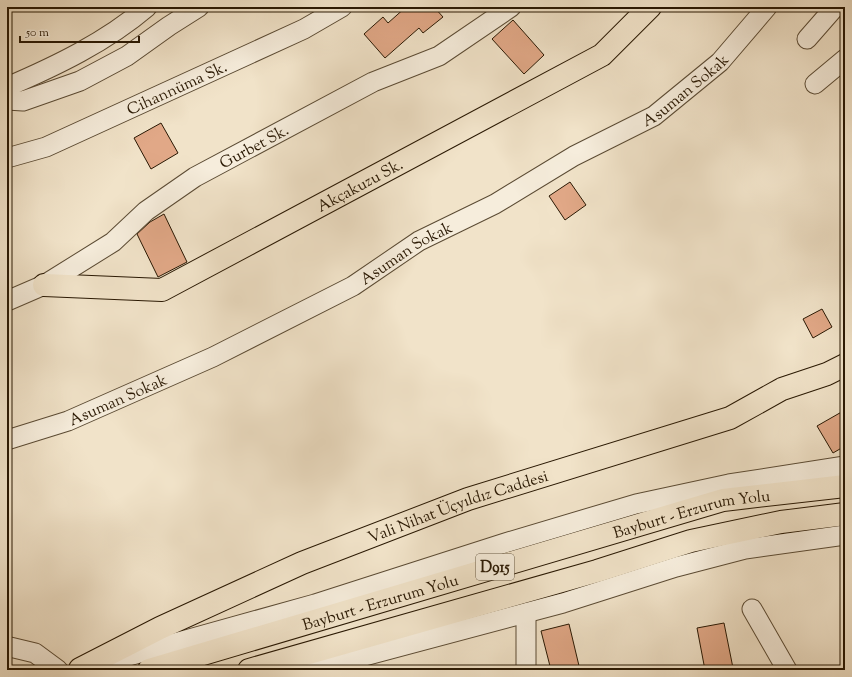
<svg xmlns="http://www.w3.org/2000/svg" width="852" height="677" viewBox="0 0 852 677" font-family="'Sorts Mill Goudy',serif">
  <style>
    .building { fill: #e1a887; stroke: #291803 }
    .lines { fill: none; stroke-linecap: round; stroke-linejoin: round }
    .minor-casing { stroke: #5b4b34; stroke-width: 21 }
    .major-casing { stroke: #291803; stroke-width: 24 }
    .highway-casing { stroke: #291803; stroke-width: 24 }
    .minor { stroke: #f6eddc; stroke-width: 19 }
    .major { stroke: #f1e3c9; stroke-width: 22 }
    .highway { stroke: #f1e3c9; stroke-width: 22 }
    .labels { text-anchor: middle; stroke-width: 3.5; stroke-linejoin: round; paint-order: stroke }
    .shield { fill: #f6eddc; stroke: #665844; stroke-width: 1 }
    .shield-label { font-size: 15px; font-weight: bold; fill: #291803 }
    .street-label { font-size: 16px; fill: #291803; stroke: #f6eddc }
  </style>
  <rect width="100%" height="100%" fill="#f1e3c9"/>
  <filter id="stains"><feTurbulence type="fractalNoise" baseFrequency=".005" numOctaves="4"/><feColorMatrix values="0 0 0 0 .2 0 0 0 0 .09 0 0 0 0 .02 0 0 0 .5 -.17"/></filter>
  <radialGradient id="worn" r=".72"><stop offset=".6" stop-color="#630" stop-opacity="0"/><stop offset="1" stop-color="#630" stop-opacity=".3"/></radialGradient>
  <!-- building -->
  <g class="building">
    <polygon points="406,7 434,7 443,17 423,33 419,28 385,58 364,34 383,17 388,23"/>
    <polygon points="513,20 544,55 524,74 492,39"/>
    <polygon points="161,123 178,153 151,169 134,138"/>
    <polygon points="570,182 586,205 565,220 549,196"/>
    <polygon points="164,214 187,262 158,277 137,234 150,222"/>
    <polygon points="822,309 832,327 813,338 803,319"/>
    <polygon points="845,410 845,446 833,453 817,426"/>
    <polygon points="724,623 733,668 725,670 705,670 697,628"/>
    <polygon points="569,624 580,670 551,670 541,631"/>
  </g>
  <g class="lines">
    <!-- minor casing -->
    <g class="minor-casing">
      <g id="minor">
        <polyline points="807,39 835,7"/>
        <polyline points="815,84 845,59"/>
        <path d="M7,87C56,66 106,42 147,7"/>
        <polyline points="7,100 23,101 80,81 127,56 169,26 199,7"/>
        <path id="s1" d="M7,158L46,147L304,29L342,7"/>
        <path id="s2" d="M7,301L44,285L113,242L146,211L195,177L373,82L439,56L511,7"/>
        <path id="s3" d="M7,440L68,421L213,357L353,286L419,241L495,204L574,156L654,116L720,62L767,7"/>
        <polyline points="752,609 787,670"/>
        <polyline points="526,613 526,670"/>
        <polyline points="7,648 10,647 35,653 58,670"/>
        <polyline points="107,662 315,604 505,543 636,504 729,484 845,466"/>
        <polyline points="312,670 563,603 676,567 745,549 845,535"/>
      </g>
    </g>
    <!-- major casing -->
    <g class="major-casing">
      <g id="major">
        <path id="s4" d="M44,285L162,290L602,55L650,7"/>
        <path id="s5" d="M80,669L160,628L302,563L468,499L730,418L782,389L827,374L845,365"/>
      </g>
    </g>
    <!-- highway casing -->
    <g class="highway-casing">
      <g id="highway">
        <path id="s6" d="M149,670L723,500L845,486"/>
        <polyline points="249,670 597,571 691,541 781,522 845,514"/>
      </g>
    </g>
    <!-- minor -->
    <use href="#minor" class="minor"/>
    <!-- major -->
    <use href="#major" class="major"/>
    <!-- highway -->
    <use href="#highway" class="highway"/>
  </g>
  <g class="labels">
    <!-- shield labels -->
    <rect class="shield" x="476" y="554" width="38" height="26" rx="3"/>
    <g class="shield-label">
      <text x="495" y="572">D915</text>
    </g>
    <!-- street labels -->
    <g class="street-label">
      <text dy="6" stroke="none"><textPath href="#s1" startOffset="184">Cihannüma Sk.</textPath></text>
      <text dy="6" stroke="none"><textPath href="#s3" startOffset="766">Asuman Sokak</textPath></text>
      <text dy="6" stroke="none"><textPath href="#s2" startOffset="293">Gurbet Sk.</textPath></text>
      <text dy="6" stroke="none"><textPath href="#s4" startOffset="342">Akçakuzu Sk.</textPath></text>
      <text dy="6" stroke="none"><textPath href="#s3" startOffset="442">Asuman Sokak</textPath></text>
      <text dy="6" stroke="none"><textPath href="#s3" startOffset="118">Asuman Sokak</textPath></text>
      <text dy="6" stroke="none"><textPath href="#s5" startOffset="412">Vali Nihat Üçyıldız Caddesi</textPath></text>
      <text dy="6" stroke="none"><textPath href="#s6" startOffset="565">Bayburt - Erzurum Yolu</textPath></text>
      <text dy="6" stroke="none"><textPath href="#s6" startOffset="241">Bayburt - Erzurum Yolu</textPath></text>
    </g>
  </g>
  <!-- margin -->
  <rect width="852" height="677" fill="none" stroke="#f1e3c9" stroke-width="24"/>
  <rect x="8" y="8" width="836" height="661" fill="none" stroke="#291803" stroke-width="2"/>
  <rect x="12" y="12" width="828" height="653" fill="none" stroke="#291803"/>
  <!-- scale -->
  <path d="M20 36v6h119v-6" fill="none" stroke="#291803" stroke-width="2"/>
  <text x="26" y="36" font-size="12" fill="#291803" stroke="#f6eddc" stroke-width="3" paint-order="stroke">50 m</text>
  <rect width="100%" height="100%" filter="url(#stains)"/>
  <rect width="100%" height="100%" fill="url(#worn)"/>
</svg>
